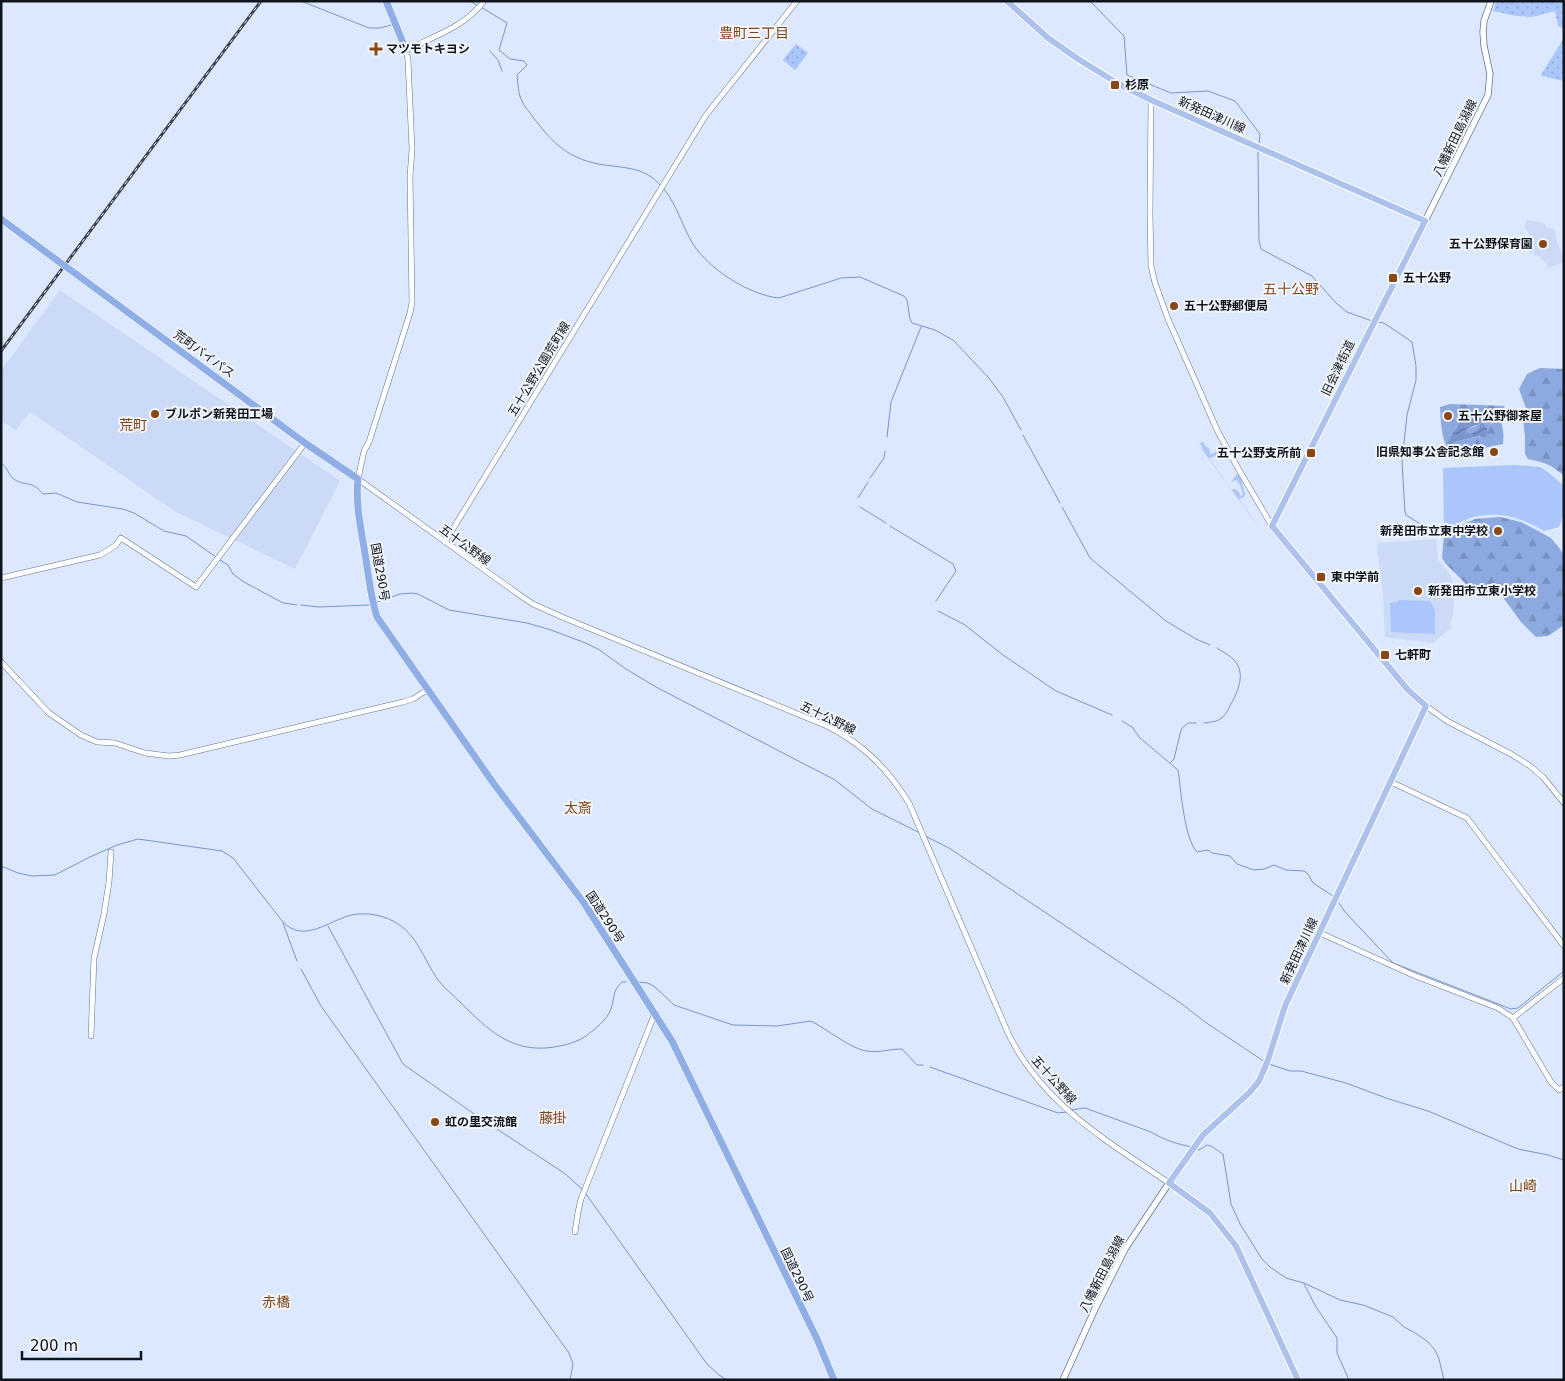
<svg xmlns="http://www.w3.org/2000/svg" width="1565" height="1381" viewBox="0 0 1565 1381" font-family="'DejaVu Sans','Noto Sans JP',sans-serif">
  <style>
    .built { fill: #cbdaf6 }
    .green { fill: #abc6fa }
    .forest { fill: url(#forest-firs); fill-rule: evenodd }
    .park { fill: url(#park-dots) }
    .water { fill: url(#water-waves) }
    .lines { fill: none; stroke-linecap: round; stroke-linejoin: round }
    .stream { stroke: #7995cb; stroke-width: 1 }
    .tertiary-casing { stroke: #66738b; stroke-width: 6 }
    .secondary-casing { stroke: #66738b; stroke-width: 7 }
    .primary-casing { stroke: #fff; stroke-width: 8 }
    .trunk-casing { stroke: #fff; stroke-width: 8 }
    .tertiary { stroke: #fff; stroke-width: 5 }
    .secondary { stroke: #fff; stroke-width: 5.5 }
    .primary { stroke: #acc2ec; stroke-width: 6 }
    .trunk { stroke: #90aee6; stroke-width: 7 }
    .rail-casing { stroke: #3b424d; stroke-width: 3 }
    .rail { stroke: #f1f5fa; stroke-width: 1; stroke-dasharray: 4; stroke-linecap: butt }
    .trunk-bridge-casing { stroke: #fff; stroke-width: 8; stroke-linecap: butt }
    .trunk-bridge { stroke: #90aee6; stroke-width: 7 }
    .poi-dot { fill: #894715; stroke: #f1f5fa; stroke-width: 2 }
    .labels { text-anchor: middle; stroke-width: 4; stroke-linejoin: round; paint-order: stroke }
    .poi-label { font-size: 12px; font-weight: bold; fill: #0f141d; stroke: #f1f5fa; text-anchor: start }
    .street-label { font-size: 12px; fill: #0f141d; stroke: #f1f5fa }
    .neighbourhood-label { font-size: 14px; fill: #82461a; stroke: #f1f5fa }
  </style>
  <defs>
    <pattern id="forest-firs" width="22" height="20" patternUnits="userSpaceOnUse" patternTransform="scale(1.25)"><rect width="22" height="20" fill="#8daae0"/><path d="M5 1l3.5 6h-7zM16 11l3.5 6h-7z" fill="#7891c0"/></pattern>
    <pattern id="park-dots" width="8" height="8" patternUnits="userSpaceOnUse" patternTransform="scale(1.25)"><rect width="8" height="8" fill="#abc6fa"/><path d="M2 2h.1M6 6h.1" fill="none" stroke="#92a9d6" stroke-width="1.8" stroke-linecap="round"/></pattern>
    <pattern id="water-waves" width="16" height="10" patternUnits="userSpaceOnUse" patternTransform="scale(1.25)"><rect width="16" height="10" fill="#7995cb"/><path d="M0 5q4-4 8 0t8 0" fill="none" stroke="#6278a4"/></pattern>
  </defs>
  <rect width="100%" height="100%" fill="#dce8fe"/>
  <!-- built -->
  <g class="built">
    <polygon points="1527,220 1544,223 1547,228 1554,229 1559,247 1562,255 1563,262 1548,268 1546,263 1537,255 1535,256 1533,252 1530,254 1526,241 1531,238 1527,230 1524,228"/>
    <polygon points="60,290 340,481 295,569 176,512 30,412 16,430 1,421 1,371"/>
    <polygon points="1436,539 1438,560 1447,570 1452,579 1454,596 1453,616 1450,623 1451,628 1433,643 1385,637 1383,595 1377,545 1379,543"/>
  </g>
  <!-- green -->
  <g class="green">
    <path d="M1202,442H1203L1206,447L1209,448L1210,453L1212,454L1219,450H1222C1221,454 1214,457 1209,458L1206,454L1232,490C1236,487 1240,493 1241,497L1243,494L1240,485L1236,480L1231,482L1237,474L1241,478L1245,494L1244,497L1239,499L1264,534L1198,444L1205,452L1200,443Z"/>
    <path d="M1515,465L1540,467L1548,472L1564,486V513L1559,527L1544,531C1520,517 1500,511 1473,517C1463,520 1453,526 1444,531L1443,468Z"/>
    <polygon points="1399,600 1430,601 1435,610 1435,634 1391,632 1390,603 1398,602"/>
  </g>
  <!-- forest -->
  <g class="forest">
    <path d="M1540,368L1564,369V476C1552,465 1544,462 1528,459L1525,454V437L1523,418L1526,408L1519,389L1527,374Z"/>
    <path d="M1450,404L1505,406C1497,414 1502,421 1503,431C1504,435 1503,440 1503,444L1479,449L1476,453L1452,455C1441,442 1441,423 1440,407ZM1468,418L1473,419L1478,422L1476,426L1467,429L1465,433L1471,435L1478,429L1480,424L1481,436L1470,438L1455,442L1454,432L1458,428L1461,421Z"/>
    <polygon points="1500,517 1521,522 1551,538 1560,549 1564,556 1564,625 1548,636 1536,637 1521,622 1502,596 1484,593 1467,585 1446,564 1442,558 1444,534 1459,526 1475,519"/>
  </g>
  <!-- park -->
  <g class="park">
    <polygon points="1496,1 1564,1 1564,29 1558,26 1555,11 1532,17 1517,16 1493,11"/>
    <polygon points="1564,38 1564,81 1542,76 1541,75"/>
    <polygon points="796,44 808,53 795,70 783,60"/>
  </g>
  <!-- water -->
  <path class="water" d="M1468,418L1473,419L1478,422V424L1467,429L1465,433L1471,434L1478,429L1480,424L1482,423L1487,428V435L1485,438L1480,436L1470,438L1455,442H1451L1450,439C1453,432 1458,428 1460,421Z"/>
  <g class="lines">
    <!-- stream -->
    <g class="stream">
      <polyline points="301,1 369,28 380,28 391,25"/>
      <polyline points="470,1 478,6"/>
      <polyline points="1090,1 1124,36 1127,75 1171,93 1208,91 1235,101 1260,134 1259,144"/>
      <path d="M481,7L507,23L499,50L510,59L524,61L527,65L517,75C518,83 518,94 522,101C524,107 530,112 533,117C550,140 565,156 594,163C619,169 643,164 661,186"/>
      <polyline points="490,51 498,60 502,71"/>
      <polyline points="1258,151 1259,241 1261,249 1312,276 1336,303 1347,312 1372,321"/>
      <path d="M664,189C677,205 682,226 693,244C709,269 749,295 779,298L841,278L860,277L904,296L907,300L910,319L912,323L935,330L953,340L988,377L1003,397L1021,430"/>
      <polyline points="1378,322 1384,323 1412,342 1416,366 1416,380 1407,415 1402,462 1405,512 1406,515 1437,535"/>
      <polyline points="1023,435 1060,503"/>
      <polyline points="887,437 891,402 921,327"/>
      <path d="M1,463C8,467 8,475 14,479C24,487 31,479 43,494L56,493L77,502L123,509L134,513L164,531L186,536L216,557"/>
      <polyline points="870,478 884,458 885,451"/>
      <polyline points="858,498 868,482"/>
      <polyline points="860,507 886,523"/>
      <polyline points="1062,507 1090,558 1166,621 1196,639 1210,645"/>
      <polyline points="890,526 953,564 956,571 936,601"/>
      <polyline points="220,560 228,565 233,574 244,582 283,603 297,605"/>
      <polyline points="377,602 400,594 412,593 418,594 449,610 527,623 551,630 583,642 598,649 626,669 656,687 835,780 872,809 920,833"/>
      <polyline points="301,605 319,607 369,605"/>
      <polyline points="938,611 965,625 1003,655 1056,691 1112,715"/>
      <path d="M1122,721L1132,727L1140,738L1178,770C1181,790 1184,838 1197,852L1208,850L1212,853L1230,856L1237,864L1254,870L1264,869L1274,865L1286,870L1304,871L1308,874L1313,883L1333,896"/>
      <path d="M1204,723C1210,722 1218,722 1223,717C1226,714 1229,708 1231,704C1238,691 1245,676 1236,662C1231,656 1223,652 1217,648"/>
      <polyline points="1171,762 1174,759 1180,734 1182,728 1188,723 1196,723"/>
      <polyline points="925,836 949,848 1182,1004 1205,1022 1265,1062"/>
      <path d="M1,866L18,873L32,876L55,875L90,857L117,845L138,839L222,851L233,858L283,922C302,942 325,924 345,917C359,911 380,914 393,921C417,933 424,960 438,980C444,988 453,995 460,1002C487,1029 512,1054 554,1047C566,1045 575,1043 586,1036C595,1029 607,1020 611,1009C615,997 612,991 622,982H626"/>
      <polyline points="1339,903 1345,912 1393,963 1511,1009 1518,1008 1564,971"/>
      <polyline points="283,923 297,961"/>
      <polyline points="328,926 403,1064 477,1116 564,1173 582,1189"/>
      <polyline points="1,946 1,951"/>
      <polyline points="301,969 321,1006 569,1353 573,1364 570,1380"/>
      <path d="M638,982L648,983L655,987L674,1005L733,1025L777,1026L811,1021C825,1028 853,1050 867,1051C878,1053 890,1049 902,1049L917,1065H923"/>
      <polyline points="1269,1064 1290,1071 1301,1071 1346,1083 1389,1099 1428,1111 1518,1149 1548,1155 1564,1160"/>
      <polyline points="930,1067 1058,1113 1067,1112"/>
      <path d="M1071,1110L1085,1108L1151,1132C1164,1140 1177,1144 1192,1147"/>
      <polyline points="1195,1149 1199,1150 1207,1145 1211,1146 1223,1154 1231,1204 1240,1224 1262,1259 1270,1267 1286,1278 1304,1283 1340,1300 1363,1305 1393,1317 1404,1327 1417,1334 1428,1342 1435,1350 1439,1359 1444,1380"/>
      <polyline points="586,1194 707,1364 719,1375 727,1380"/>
      <polyline points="1304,1284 1316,1307 1337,1338 1337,1353 1349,1380"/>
    </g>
    <!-- tertiary casing -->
    <g class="tertiary-casing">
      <g id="tertiary">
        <path d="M484,1C466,26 433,37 406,50L408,60L412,149L410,177L412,302L410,313L369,442L364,451L358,479L521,596L533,604L562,617L827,726C863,744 888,769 909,803L1008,1033C1042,1104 1106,1140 1169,1183"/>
        <polyline points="1151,100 1150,214 1151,266 1155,283 1168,319 1218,432 1239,470 1272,526"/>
        <polyline points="445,542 706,115 797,1"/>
        <polyline points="1,578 100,555 115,546 121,538 196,587 305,443"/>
        <polyline points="1,662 49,713 81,735 97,742 115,743 145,753 169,756 180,755 403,702 413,699 427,690"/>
        <polyline points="1426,706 1447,721 1511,754 1530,766 1543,777 1564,803"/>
        <polyline points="1391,782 1467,818 1564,946"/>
        <polyline points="1320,933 1413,975 1498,1008 1513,1018 1551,1082 1559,1090 1564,1087"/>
        <polyline points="1513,1018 1564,978"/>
        <polyline points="91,1036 94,958 104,914 109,882 111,852"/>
        <polyline points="575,1232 578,1212 581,1199 655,1013"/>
      </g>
    </g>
    <!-- secondary casing -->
    <g class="secondary-casing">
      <g id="secondary">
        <polyline points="1425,221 1488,95 1490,74 1484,46 1483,32 1484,21 1491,1"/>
        <polyline points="1063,1380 1095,1309 1125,1249 1169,1183"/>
      </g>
    </g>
    <!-- primary casing -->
    <g class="primary-casing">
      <polyline id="primary" points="1007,1 1048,38 1078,59 1117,83 1151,100 1425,221 1272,526 1408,690 1426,706 1285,1006 1268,1060 1259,1081 1250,1092 1203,1135 1169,1183 1210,1213 1236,1246 1298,1380"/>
    </g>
    <!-- trunk casing -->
    <g class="trunk-casing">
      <g id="trunk">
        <polyline points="386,1 406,50"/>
        <polyline points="1,219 58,261"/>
        <path d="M76,274L305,443L358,479C355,506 362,533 366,560C369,579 371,599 377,617L494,784L584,903L672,1041L817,1339L834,1380"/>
      </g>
    </g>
    <!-- tertiary -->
    <use href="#tertiary" class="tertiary"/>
    <!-- secondary -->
    <use href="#secondary" class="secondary"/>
    <!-- primary -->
    <use href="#primary" class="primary"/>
    <!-- trunk -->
    <use href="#trunk" class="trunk"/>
    <!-- rail casing -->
    <g class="rail-casing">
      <polyline id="rail" points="1,351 261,1"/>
    </g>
    <!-- rail -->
    <use href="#rail" class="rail"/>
    <!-- trunk-bridge casing -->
    <g class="trunk-bridge-casing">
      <polyline id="trunk-bridge" points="58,261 76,274"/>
    </g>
    <!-- trunk-bridge -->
    <use href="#trunk-bridge" class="trunk-bridge"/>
  </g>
  <!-- markers -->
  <g class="poi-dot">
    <path d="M373.5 41.5h5v5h5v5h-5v5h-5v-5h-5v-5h5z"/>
    <rect x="1110" y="80" width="10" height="10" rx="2.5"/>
    <circle cx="1543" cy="244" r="5"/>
    <rect x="1388" y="273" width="10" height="10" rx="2.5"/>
    <circle cx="1174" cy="306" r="5"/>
    <circle cx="155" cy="414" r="5"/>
    <circle cx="1448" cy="416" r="5"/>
    <circle cx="1494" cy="452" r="5"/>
    <rect x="1306" y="448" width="10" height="10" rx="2.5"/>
    <circle cx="1498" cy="531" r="5"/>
    <rect x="1316" y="572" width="10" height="10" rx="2.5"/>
    <circle cx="1418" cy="591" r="5"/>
    <rect x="1380" y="650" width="10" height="10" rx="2.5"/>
    <circle cx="435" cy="1122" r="5"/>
  </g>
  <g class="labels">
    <!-- poi labels -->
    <g class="poi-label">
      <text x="386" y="53">マツモトキヨシ</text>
      <text x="1125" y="89">杉原</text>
      <text x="1533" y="248" text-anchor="end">五十公野保育園</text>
      <text x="1403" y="282">五十公野</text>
      <text x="1184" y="310">五十公野郵便局</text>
      <text x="165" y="418">ブルボン新発田工場</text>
      <text x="1458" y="420">五十公野御茶屋</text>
      <text x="1484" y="456" text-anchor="end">旧県知事公舎記念館</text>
      <text x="1301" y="457" text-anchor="end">五十公野支所前</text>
      <text x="1488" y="535" text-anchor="end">新発田市立東中学校</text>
      <text x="1331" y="581">東中学前</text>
      <text x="1428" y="595">新発田市立東小学校</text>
      <text x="1395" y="659">七軒町</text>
      <text x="445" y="1126">虹の里交流館</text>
    </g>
    <!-- street labels -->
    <g class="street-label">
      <text transform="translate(1212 115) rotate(24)" y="4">新発田津川線</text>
      <text transform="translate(1455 138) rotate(-64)" y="4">八幡新田島潟線</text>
      <text transform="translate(204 354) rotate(36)" y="4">荒町バイパス</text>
      <text transform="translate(1338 368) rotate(-64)" y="4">旧会津街道</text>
      <text transform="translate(539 369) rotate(-59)" y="4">五十公野公園荒町線</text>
      <text transform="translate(465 545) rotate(36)" y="4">五十公野線</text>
      <text transform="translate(380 572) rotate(80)" y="4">国道290号</text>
      <text transform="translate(828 718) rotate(26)" y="4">五十公野線</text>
      <text transform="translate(605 917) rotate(57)" y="4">国道290号</text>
      <text transform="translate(1299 951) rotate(-65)" y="4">新発田津川線</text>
      <text transform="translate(1054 1080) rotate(48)" y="4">五十公野線</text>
      <text transform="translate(1102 1274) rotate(-63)" y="4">八幡新田島潟線</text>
      <text transform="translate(797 1275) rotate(64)" y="4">国道290号</text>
    </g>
    <!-- neighbourhood labels -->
    <g class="neighbourhood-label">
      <text x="754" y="38">豊町三丁目</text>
      <text x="1291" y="294">五十公野</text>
      <text x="133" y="430">荒町</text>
      <text x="578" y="813">太斎</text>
      <text x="553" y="1123">藤掛</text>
      <text x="1523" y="1191">山崎</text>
      <text x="276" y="1307">赤橋</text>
    </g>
  </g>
  <!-- border -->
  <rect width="1565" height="1381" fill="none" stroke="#0f141d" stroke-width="5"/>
  <!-- scale -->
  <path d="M22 1351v8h119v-8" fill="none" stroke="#0f141d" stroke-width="2.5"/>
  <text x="30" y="1351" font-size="15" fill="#0f141d" stroke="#f1f5fa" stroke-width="4" paint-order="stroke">200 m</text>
</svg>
